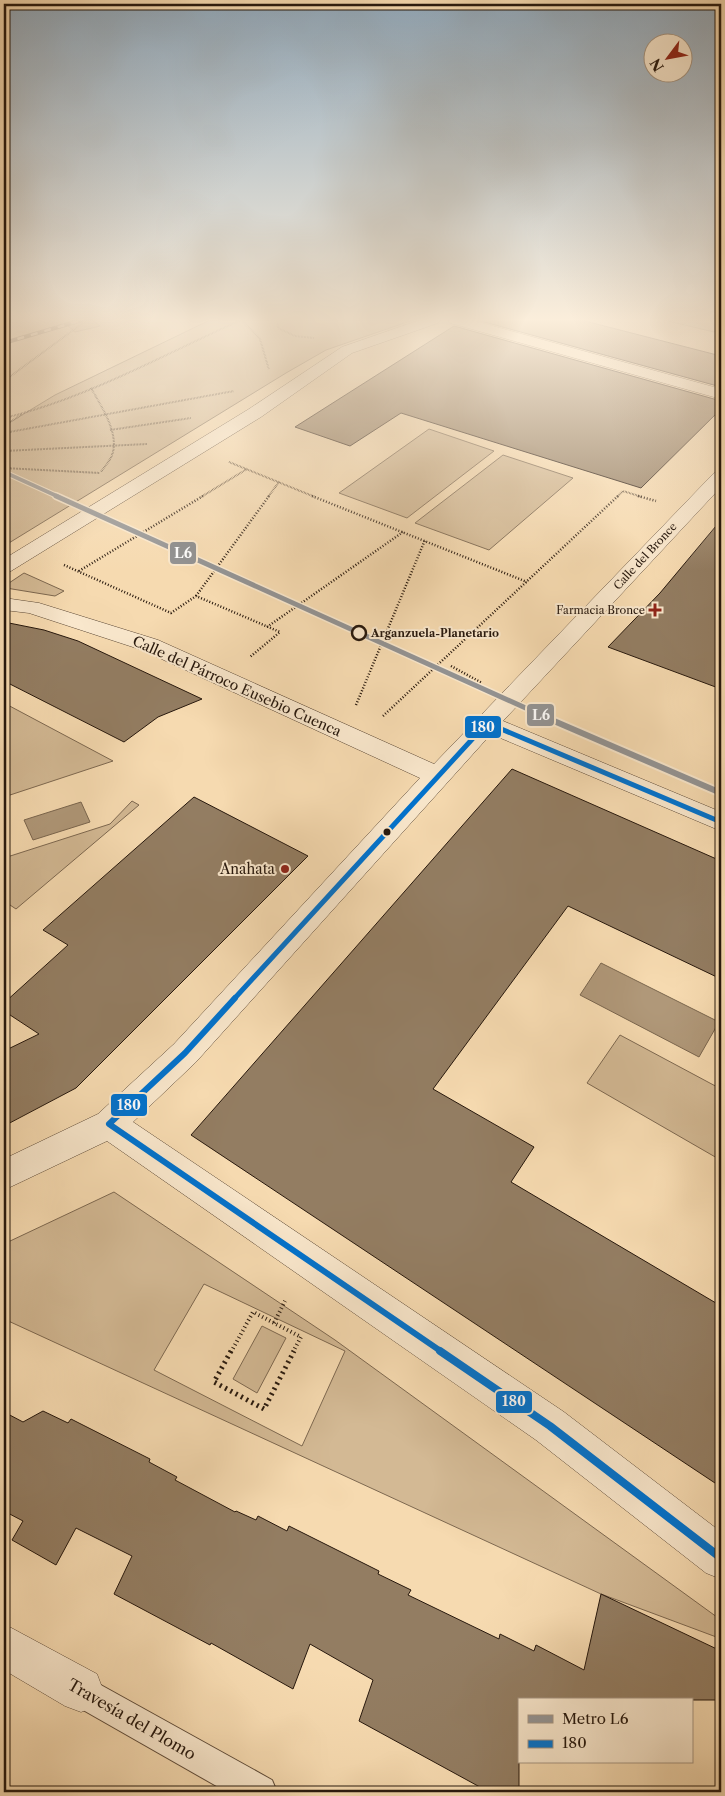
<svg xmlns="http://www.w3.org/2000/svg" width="725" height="1796" viewBox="0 0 725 1796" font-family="'Libre Caslon Text',serif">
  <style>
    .green { fill: #d3b994; stroke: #7d6850; fill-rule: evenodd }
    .water { fill: #b09879; stroke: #79654e }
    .building { fill: #937d62; stroke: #27180d }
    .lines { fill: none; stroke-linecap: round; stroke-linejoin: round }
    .lane-casing { stroke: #5b4836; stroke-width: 2 }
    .street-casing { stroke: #5b4836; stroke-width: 1 }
    .path-far3 { stroke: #27180d; stroke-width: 2; stroke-dasharray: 0.5 1; stroke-linecap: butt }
    .path-far2 { stroke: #27180d; stroke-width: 2.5; stroke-dasharray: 1 2; stroke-linecap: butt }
    .path-far1 { stroke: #27180d; stroke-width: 4; stroke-dasharray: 1 3; stroke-linecap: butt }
    .path { stroke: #27180d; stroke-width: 5; stroke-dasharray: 2 4; stroke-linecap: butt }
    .lane { fill: #f9e7cc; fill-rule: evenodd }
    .street { fill: #f9e7cc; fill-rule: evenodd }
    .rail-casing { stroke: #27180d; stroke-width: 4 }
    .rail { stroke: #f9e7cc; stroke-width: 2.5; stroke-dasharray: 7; stroke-linecap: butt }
    .bus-1-far2-casing { stroke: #f9e7cc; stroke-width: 9 }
    .bus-1-far1-casing { stroke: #f9e7cc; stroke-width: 10 }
    .bus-1-casing { stroke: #f9e7cc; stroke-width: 11 }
    .bus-1-far2 { stroke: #0072ce; stroke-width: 5 }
    .bus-1-far1 { stroke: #0072ce; stroke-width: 6 }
    .bus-1 { stroke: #0072ce; stroke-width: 8 }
    .metro-1-far2-casing { stroke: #f9e7cc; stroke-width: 6 }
    .metro-1-far1-casing { stroke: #f9e7cc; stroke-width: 8 }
    .metro-1-casing { stroke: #f9e7cc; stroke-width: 10 }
    .metro-1-far2 { stroke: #939393; stroke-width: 4 }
    .metro-1-far1 { stroke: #939393; stroke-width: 5 }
    .metro-1 { stroke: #939393; stroke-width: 6 }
    .poi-dot { fill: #8f2418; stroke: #f9e7cc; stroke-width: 2 }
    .stop-dot { fill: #f9e7cc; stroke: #27180d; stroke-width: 2.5 }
    .bus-dot { fill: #27180d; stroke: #f9e7cc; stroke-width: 2 }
    .labels { text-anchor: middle; stroke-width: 4; stroke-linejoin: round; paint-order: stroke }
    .far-street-label { font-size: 11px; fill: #27180d; stroke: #f9e7cc }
    .far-poi-label { font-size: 11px; fill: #27180d; stroke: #f9e7cc; text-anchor: end }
    .far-stop-label { font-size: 11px; font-weight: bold; fill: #27180d; stroke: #f9e7cc; text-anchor: start }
    .street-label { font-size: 14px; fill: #27180d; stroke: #f9e7cc }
    .poi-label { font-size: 14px; fill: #27180d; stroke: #f9e7cc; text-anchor: end }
    .near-street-label { font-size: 16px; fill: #27180d; stroke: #f9e7cc }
    .line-badge { stroke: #f9e7cc; stroke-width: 2 }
    .badge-label { font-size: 14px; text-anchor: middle; font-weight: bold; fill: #fff }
  </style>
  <rect width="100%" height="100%" fill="#f6dab0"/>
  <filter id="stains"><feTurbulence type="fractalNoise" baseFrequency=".004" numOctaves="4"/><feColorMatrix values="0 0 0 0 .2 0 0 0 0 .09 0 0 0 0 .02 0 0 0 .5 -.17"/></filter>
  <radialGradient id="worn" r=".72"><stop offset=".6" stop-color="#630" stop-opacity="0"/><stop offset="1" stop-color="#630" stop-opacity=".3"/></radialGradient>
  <!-- green -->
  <g class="green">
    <polygon points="77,320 92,320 100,326 75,332 65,323"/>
    <polygon points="210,320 413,320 326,350 286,373 4,546 4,426 55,395"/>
    <polygon points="664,320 721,320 721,325 714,332"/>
    <polygon points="429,429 494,451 407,518 339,493"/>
    <polygon points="503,455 573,478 489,550 415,523"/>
    <polygon points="24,573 64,591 55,596 6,588 6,585"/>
    <polygon points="4,703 113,761 4,797"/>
    <polygon points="132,801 139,805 16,909 4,901 4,858 110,824"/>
    <polygon points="620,1035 721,1089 721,1149 717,1158 587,1083"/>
    <path d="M114,1192L335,1340L721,1620V1635L719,1638L601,1594L4,1319V1247L8,1242ZM204,1284L345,1351L302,1446L154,1370Z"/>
    <polygon points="262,1326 286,1338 257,1393 233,1379"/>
  </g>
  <!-- water -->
  <g class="water">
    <polygon points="81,802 90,822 33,840 24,820"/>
    <polygon points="601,963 719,1022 699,1057 580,995"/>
  </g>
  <!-- building -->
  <g class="building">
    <polygon points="477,320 581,320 721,356 721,387"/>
    <polygon points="454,326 721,401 721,409 641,488 401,413 350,446 295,427"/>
    <polygon points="721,520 721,689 608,647 660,593"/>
    <polygon points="4,622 44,630 78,641 202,699 158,717 124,742 4,681"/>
    <polygon points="512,769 721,861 721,979 568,906 433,1089 534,1147 511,1182 721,1306 721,1487 191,1135"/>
    <polygon points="194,797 308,856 76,1088 4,1126 4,1051 39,1034 4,1011 4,1003 68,945 43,930"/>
    <polygon points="43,1411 68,1423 71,1419 150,1459 149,1462 177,1477 175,1480 235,1512 236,1511 256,1520 258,1516 287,1531 289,1526 379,1571 378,1574 411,1590 408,1595 499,1639 500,1634 534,1651 536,1645 584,1670 601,1594 721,1651 721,1700 519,1700 519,1792 489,1792 359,1721 373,1680 310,1644 293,1689 211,1643 210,1645 114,1594 132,1556 76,1528 56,1565 12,1540 23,1521 4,1511 4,1412 23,1422"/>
  </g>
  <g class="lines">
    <!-- lane casing -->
    <g class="lane-casing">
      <polygon id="lane" points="81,1674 272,1780 277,1792 227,1792 69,1702 65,1690 69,1678"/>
    </g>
    <!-- street casing -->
    <g class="street-casing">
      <g id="street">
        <polygon points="420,320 440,320 438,323 352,353 261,417 11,571 4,573 4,559 249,409 342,347"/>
        <polygon points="448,320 471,320 721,389 721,399 450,323"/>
        <polygon points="721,471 721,487 503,721 721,812 721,831 491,734 196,1062 133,1122 564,1412 721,1532 721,1579 706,1573 536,1440 107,1141 4,1190 4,1159 98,1114 174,1044 420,778 142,650 29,613 4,610 4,598 39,603 158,640 434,764 715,472"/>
        <polygon points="4,1624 97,1674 103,1690 97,1706 81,1712 65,1706 4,1670"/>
      </g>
    </g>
    <!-- path-far3 -->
    <g class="path-far3">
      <polyline points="242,320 260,339 269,370"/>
      <polyline points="277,320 278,328 295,336 314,338"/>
      <polyline points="4,381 87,320"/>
      <path d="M91,388C101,406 120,434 112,455C110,461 104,467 101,472"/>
      <path d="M4,418C85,399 165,354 241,320"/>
      <polyline points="4,426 22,414"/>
      <polyline points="110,430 191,418"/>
      <polyline points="4,433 234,391"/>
      <polyline points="4,451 147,444"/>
      <polyline points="229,462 315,497"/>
      <polyline points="4,468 100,473"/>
      <polyline points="201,497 247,469"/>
      <polyline points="268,497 279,482"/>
      <polyline points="617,497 623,491 642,497"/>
    </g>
    <!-- path-far2 -->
    <g class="path-far2">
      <polyline points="312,496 527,582"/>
      <polyline points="638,496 656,501"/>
      <polyline points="64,565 171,613 196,596 280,632 250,657"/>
      <polyline points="79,571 203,496"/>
      <polyline points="196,596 269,496"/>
      <polyline points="267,627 403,532"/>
      <polyline points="451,666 482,683"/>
      <polyline points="356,705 425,540"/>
      <polyline points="383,716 618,496"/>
    </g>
    <!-- path-far1 -->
    <g class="path-far1">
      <polyline points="274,1323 285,1301"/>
      <polyline points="231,1352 253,1312 301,1337 293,1352"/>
    </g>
    <!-- path -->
    <polyline class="path" points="231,1351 214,1382 264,1409 294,1351"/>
    <!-- lane -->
    <use href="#lane" class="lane"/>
    <!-- street -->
    <use href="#street" class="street"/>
    <!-- rail casing -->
    <g class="rail-casing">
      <polyline id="rail" points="4,343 82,320"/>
    </g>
    <!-- rail -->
    <use href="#rail" class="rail"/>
    <!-- bus-1-far2 casing -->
    <g class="bus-1-far2-casing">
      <polyline id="bus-1-far2" points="234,999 487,723 721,822"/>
    </g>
    <!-- bus-1-far1 casing -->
    <g class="bus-1-far1-casing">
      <polyline id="bus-1-far1" points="235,998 185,1053 109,1124 442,1352"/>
    </g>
    <!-- bus-1 casing -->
    <g class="bus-1-casing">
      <polyline id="bus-1" points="440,1351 550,1426 721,1558"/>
    </g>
    <!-- bus-1-far2 -->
    <use href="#bus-1-far2" class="bus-1-far2"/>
    <!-- bus-1-far1 -->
    <use href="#bus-1-far1" class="bus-1-far1"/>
    <!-- bus-1 -->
    <use href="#bus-1" class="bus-1"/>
    <!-- metro-1-far2 casing -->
    <g class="metro-1-far2-casing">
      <polyline id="metro-1-far2" points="4,472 59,497"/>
    </g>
    <!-- metro-1-far1 casing -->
    <g class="metro-1-far1-casing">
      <polyline id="metro-1-far1" points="56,496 550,719"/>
    </g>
    <!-- metro-1 casing -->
    <g class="metro-1-casing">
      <polyline id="metro-1" points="547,718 721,793"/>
    </g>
    <!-- metro-1-far2 -->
    <use href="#metro-1-far2" class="metro-1-far2"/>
    <!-- metro-1-far1 -->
    <use href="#metro-1-far1" class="metro-1-far1"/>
    <!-- metro-1 -->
    <use href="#metro-1" class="metro-1"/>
  </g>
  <!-- sky -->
  <linearGradient id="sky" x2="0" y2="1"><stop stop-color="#91a9bc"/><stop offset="0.56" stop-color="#fbeedb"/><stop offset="1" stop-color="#fbeedb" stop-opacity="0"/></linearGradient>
  <rect width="725" height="571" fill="url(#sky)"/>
  <!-- markers -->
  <g class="poi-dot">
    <path d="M652.5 602.5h5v5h5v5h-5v5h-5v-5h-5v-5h5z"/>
    <circle cx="285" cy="869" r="5"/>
  </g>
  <circle class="stop-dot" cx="359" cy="633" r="7"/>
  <circle class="bus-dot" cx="387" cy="832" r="4.5"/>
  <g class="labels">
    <!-- far-street labels -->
    <g class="far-street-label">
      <text transform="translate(645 556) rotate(-47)" y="4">Calle del Bronce</text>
    </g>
    <!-- far-poi labels -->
    <g class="far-poi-label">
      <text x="645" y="614">Farmacia Bronce</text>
    </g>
    <!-- far-stop labels -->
    <g class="far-stop-label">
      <text x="371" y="637">Arganzuela-Planetario</text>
    </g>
    <!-- street labels -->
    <g class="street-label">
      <text transform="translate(237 686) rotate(24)" y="5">Calle del Párroco Eusebio Cuenca</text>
    </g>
    <!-- poi labels -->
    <g class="poi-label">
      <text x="275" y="874">Anahata</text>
    </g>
    <!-- near-street labels -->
    <g class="near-street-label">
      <text transform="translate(132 1719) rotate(30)" y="6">Travesía del Plomo</text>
    </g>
  </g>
  <g class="line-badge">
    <rect x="169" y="541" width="28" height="24" rx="5" fill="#939393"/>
    <rect x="526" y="703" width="29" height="24" rx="5" fill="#939393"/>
    <rect x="464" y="715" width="38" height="24" rx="5" fill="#0072ce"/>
    <rect x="110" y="1093" width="38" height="24" rx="5" fill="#0072ce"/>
    <rect x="495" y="1390" width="38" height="24" rx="5" fill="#0072ce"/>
  </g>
  <g class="badge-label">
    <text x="183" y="558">L6</text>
    <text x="541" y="720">L6</text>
    <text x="483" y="732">180</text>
    <text x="129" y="1110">180</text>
    <text x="514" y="1406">180</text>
  </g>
  <!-- margin -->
  <rect width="725" height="1796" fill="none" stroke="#f6dab0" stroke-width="20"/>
  <rect x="5" y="5" width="715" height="1786" fill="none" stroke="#27180d" stroke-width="2.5"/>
  <rect x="10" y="10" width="705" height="1776" fill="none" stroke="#27180d"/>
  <!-- legend -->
  <rect x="518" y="1698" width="175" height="65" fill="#f9e7cc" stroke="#a59480"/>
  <rect x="528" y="1715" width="25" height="8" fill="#939393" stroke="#a59480"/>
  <text x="562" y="1724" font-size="15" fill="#27180d">Metro L6</text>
  <rect x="528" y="1740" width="25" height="8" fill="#0072ce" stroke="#a59480"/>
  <text x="562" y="1748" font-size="15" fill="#27180d">180</text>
  <!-- north arrow -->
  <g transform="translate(668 58) rotate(238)"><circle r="24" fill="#f9e7cc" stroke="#a59480"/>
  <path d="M0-4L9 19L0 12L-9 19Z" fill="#8f2418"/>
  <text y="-8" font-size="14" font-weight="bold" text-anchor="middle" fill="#27180d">N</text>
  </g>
  <rect width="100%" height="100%" filter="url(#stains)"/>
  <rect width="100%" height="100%" fill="url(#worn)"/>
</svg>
